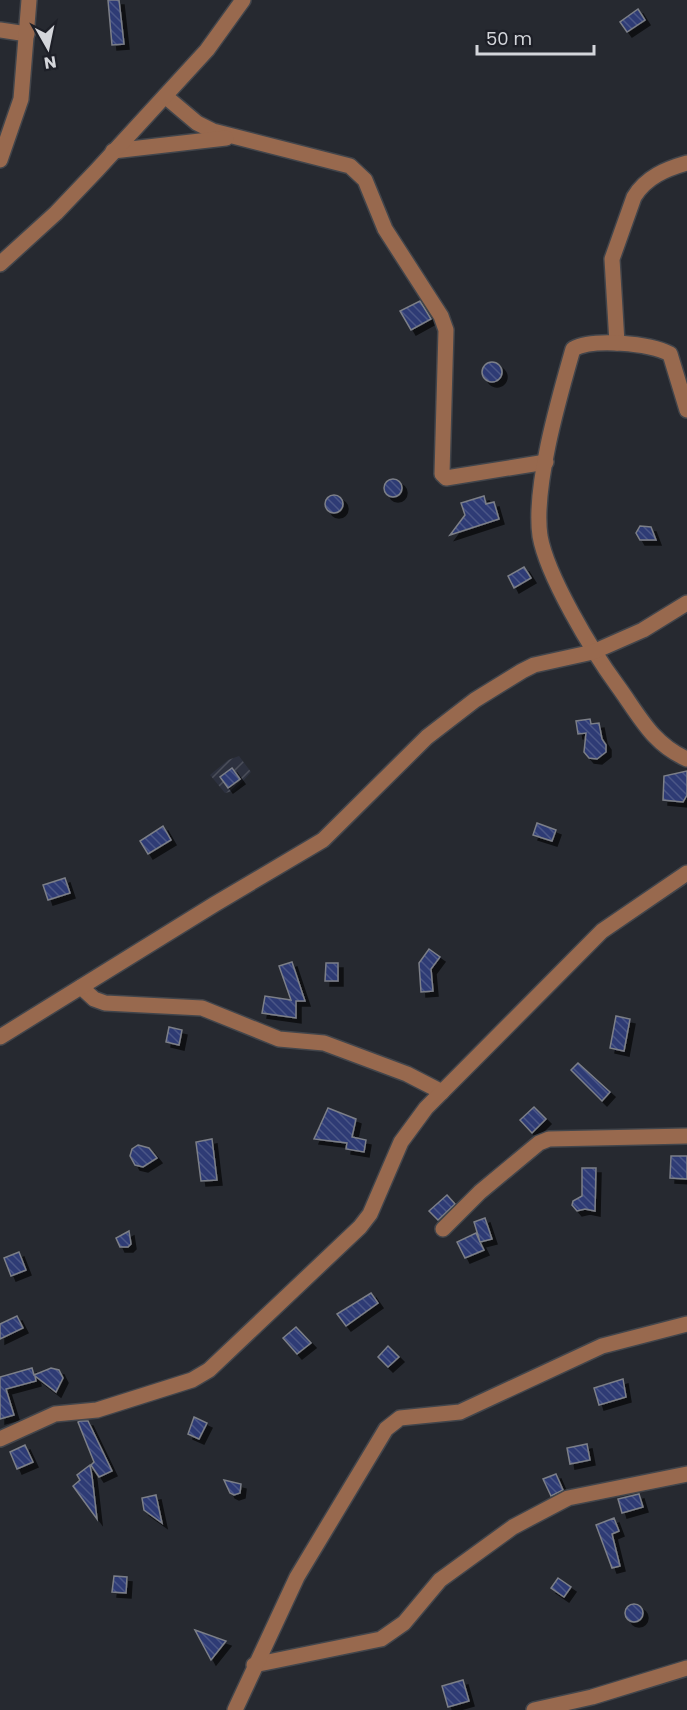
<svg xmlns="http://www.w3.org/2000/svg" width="687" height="1710" viewBox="0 0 687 1710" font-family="Poppins,sans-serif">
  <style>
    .industrial { fill: url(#industrial-furrows) }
    .building { fill: url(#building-back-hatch); stroke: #7c7f88; stroke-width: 1.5; filter: url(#shadow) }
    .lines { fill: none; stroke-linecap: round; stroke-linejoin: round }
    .minor-casing { stroke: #42454b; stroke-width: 18 }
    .minor { stroke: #98694e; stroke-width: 15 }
  </style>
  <defs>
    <pattern id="industrial-furrows" width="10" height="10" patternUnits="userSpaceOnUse" patternTransform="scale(1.5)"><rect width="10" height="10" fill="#2d313f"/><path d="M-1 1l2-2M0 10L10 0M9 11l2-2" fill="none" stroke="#4b4e5a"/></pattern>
    <pattern id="building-back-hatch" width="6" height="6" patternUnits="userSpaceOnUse" patternTransform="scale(1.5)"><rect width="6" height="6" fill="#2d3b74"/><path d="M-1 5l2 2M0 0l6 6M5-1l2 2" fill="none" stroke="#4b5787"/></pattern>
    <filter id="shadow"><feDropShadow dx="5" dy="5" stdDeviation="0" flood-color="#0009"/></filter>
  </defs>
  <rect width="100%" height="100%" fill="#262930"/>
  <!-- industrial -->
  <polygon class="industrial" points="239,756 251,772 234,791 225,793 210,775 228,760"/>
  <!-- building -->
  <g class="building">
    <polygon points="108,0 119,0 124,44 112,45"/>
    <polygon points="638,9 645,20 627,32 620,22"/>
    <polygon points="420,301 431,319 411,330 400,311"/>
    <circle cx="492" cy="372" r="10"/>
    <circle cx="393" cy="488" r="9"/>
    <circle cx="334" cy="504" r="9"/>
    <polygon points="484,496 486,504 494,502 499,519 450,535 465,515 461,503"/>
    <polygon points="640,526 651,527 656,540 640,540 636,533"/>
    <polygon points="524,567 531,578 514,588 508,576"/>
    <polygon points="590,719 591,724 599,723 602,739 606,745 606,752 597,759 589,758 584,752 586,733 578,734 576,721"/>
    <polygon points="232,768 240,779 228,788 220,777"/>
    <polygon points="687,771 687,795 683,802 663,800 664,776"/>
    <polygon points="537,823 556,830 552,841 533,835"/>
    <polygon points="163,826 171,840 148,854 140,841"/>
    <polygon points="65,878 70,893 48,900 43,885"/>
    <polygon points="429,949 440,957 431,969 433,991 421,992 419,963"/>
    <polygon points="292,962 305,1001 296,1001 296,1018 262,1013 265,996 291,1000 279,966"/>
    <polygon points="326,963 338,963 338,981 325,981"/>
    <polygon points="616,1016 630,1019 624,1051 610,1048"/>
    <polygon points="169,1027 182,1030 179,1045 166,1042"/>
    <polygon points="578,1063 610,1092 602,1101 571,1070"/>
    <polygon points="534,1107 546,1119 532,1133 520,1120"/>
    <polygon points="328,1108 356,1119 352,1137 366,1140 364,1152 346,1149 347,1143 314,1139"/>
    <polygon points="212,1139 217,1180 201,1181 196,1142"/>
    <polygon points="138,1145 149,1148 157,1158 143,1167 135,1165 130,1156 132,1149"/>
    <polygon points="671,1156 687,1156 687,1179 670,1178"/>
    <polygon points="582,1168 596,1168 595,1211 585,1209 577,1211 572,1205 573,1201 582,1196"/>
    <polygon points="447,1195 455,1204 438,1220 429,1211"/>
    <polygon points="485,1218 492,1239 480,1242 484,1250 465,1258 457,1242 476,1233 480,1242 474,1222"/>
    <polygon points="129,1231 131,1244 128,1247 120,1247 116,1238"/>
    <polygon points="19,1252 26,1270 11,1276 4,1258"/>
    <polygon points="371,1293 378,1303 346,1326 337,1314"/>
    <polygon points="17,1316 23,1328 0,1339 0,1324"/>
    <polygon points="296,1327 311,1343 297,1354 283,1338"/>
    <polygon points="388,1346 399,1357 388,1367 378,1357"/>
    <polygon points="32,1368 34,1375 51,1368 59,1370 63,1378 56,1392 35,1376 36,1381 6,1389 14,1415 0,1419 0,1377"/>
    <polygon points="623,1379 626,1397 599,1405 594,1388"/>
    <polygon points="194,1417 207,1423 199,1439 188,1434"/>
    <polygon points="80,1421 88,1421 112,1471 99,1477 91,1465 94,1462 78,1422"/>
    <polygon points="587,1444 590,1460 570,1464 567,1448"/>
    <polygon points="25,1445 33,1462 17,1469 10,1452"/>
    <polygon points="90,1465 92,1476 97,1519 73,1486 80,1480 77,1475"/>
    <polygon points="556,1474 563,1490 551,1496 543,1479"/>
    <polygon points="224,1480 241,1484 240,1493 234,1495 230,1493"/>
    <polygon points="639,1494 643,1507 622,1513 618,1499"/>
    <polygon points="156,1495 162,1523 144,1510 142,1498"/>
    <polygon points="614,1518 619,1531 612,1534 620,1566 612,1568 596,1525"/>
    <polygon points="114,1576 127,1577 126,1593 112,1592"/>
    <polygon points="558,1578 571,1587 564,1597 551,1588"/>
    <circle cx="634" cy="1613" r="9"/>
    <polygon points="195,1630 226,1641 211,1660"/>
    <polygon points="463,1680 469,1701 448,1707 442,1686"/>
  </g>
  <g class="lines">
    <!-- minor casing -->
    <g class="minor-casing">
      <g id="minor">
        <polyline points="0,30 27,34"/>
        <polyline points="165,96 197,123 213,131 350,166 365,180 385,229 441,316 446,330 442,474 446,478 546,462"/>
        <polyline points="113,151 226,138"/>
        <polyline points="0,160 21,99 29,0"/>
        <polyline points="0,264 56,213 97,170 207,50 243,0"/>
        <path d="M617,343L612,259L634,197C646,177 666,169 687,163"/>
        <path d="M687,410L670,354C649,343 593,338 573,349C559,398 533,487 540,536C547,576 592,651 617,685C639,715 652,744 687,759"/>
        <polyline points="81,987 94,999 105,1003 202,1008 279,1039 324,1043 407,1074 442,1092"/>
        <polyline points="0,1037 215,904 323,840 427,737 475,700 522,671 534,665 593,652 643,630 687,603"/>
        <polyline points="443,1229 480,1192 539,1143 549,1139 687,1136"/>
        <polyline points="0,1439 55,1414 97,1410 192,1380 209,1370 360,1227 370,1214 401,1142 426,1108 602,931 687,873"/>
        <polyline points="254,1665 381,1639 404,1623 440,1580 513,1527 568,1498 687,1474"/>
        <polyline points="235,1710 297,1577 386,1429 400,1418 460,1412 602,1346 687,1324"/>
        <polyline points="534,1710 592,1697 687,1668"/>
      </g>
    </g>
    <!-- minor -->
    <use href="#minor" class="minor"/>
  </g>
  <!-- north arrow -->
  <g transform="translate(48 48) rotate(171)" stroke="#1d1f27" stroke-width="4.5" paint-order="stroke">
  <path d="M0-4.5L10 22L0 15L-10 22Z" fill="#d4d6db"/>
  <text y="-9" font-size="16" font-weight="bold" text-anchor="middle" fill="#d4d6db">N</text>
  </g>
  <!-- scale -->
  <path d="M477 45v9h117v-9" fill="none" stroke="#d4d6db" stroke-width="3"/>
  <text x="486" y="45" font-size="18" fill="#d4d6db" stroke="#1d1f27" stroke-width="4.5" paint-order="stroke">50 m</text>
</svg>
